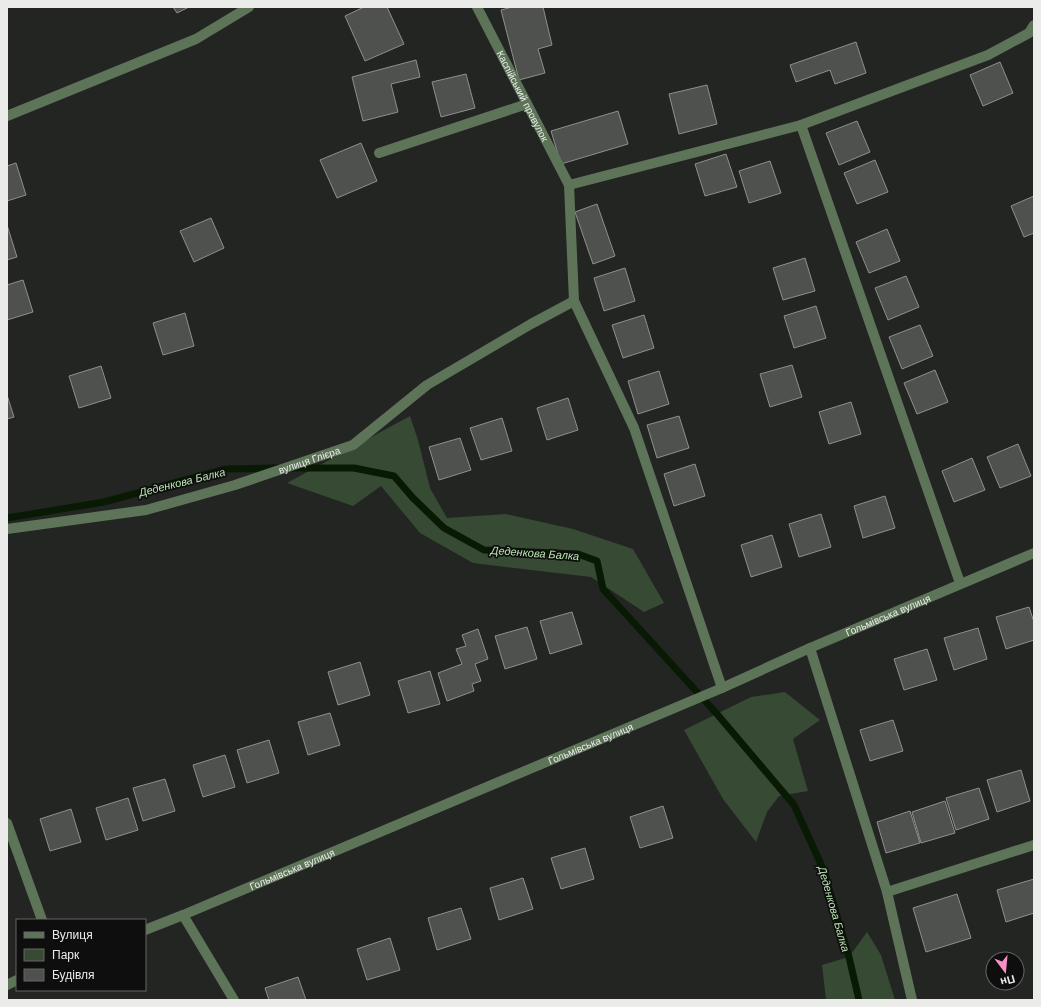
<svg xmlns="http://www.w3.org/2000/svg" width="1041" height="1007" viewBox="0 0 1041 1007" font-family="Arial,sans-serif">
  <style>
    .green { fill: #374a33 }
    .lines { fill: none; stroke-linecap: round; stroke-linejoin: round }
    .stream { stroke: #081a04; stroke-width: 7 }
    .building { fill: #4f514e; stroke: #8d908d }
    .minor { stroke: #5e7459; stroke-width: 10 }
    .labels { text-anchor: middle; stroke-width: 3.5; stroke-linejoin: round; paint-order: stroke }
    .street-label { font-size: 10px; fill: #ebecea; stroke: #0d0e0d }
    .water-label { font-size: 11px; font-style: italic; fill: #bbe4b2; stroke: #0d0e0d }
  </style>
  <rect width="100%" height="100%" fill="#232523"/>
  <!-- green -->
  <g class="green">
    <polygon points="410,416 418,440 430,488 447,518 506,514 573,529 633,549 664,603 644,612 591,577 473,563 420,533 381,486 353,506 287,483"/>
    <polygon points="785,692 820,720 793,739 808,791 779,796 767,812 756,842 723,799 684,730 751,697"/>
    <polygon points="867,932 881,955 895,1000 826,1000 822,965 849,957"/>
  </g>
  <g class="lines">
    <!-- stream -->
    <g class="stream">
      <polyline points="292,468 354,468 394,476 413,498 444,528 484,550 578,554 597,561 603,589 717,714 794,805 824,871 849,957 859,1000"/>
      <polyline points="7,518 104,502 226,469 277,468"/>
    </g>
  </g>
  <!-- building -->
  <g class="building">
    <polygon points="173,7 189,7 177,13"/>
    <polygon points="364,7 387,7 404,44 365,61 345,16"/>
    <polygon points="512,7 543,7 552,45 538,49 545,73 519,80 501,10"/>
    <polygon points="856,42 866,73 835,84 830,70 796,82 790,65"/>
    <polygon points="416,60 420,77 391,84 398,112 363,121 352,77"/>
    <polygon points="1000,62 1013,93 983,106 970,75"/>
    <polygon points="466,74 475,108 441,117 432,82"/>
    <polygon points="707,85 717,124 679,134 669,94"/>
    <polygon points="618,111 628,144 561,164 551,131"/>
    <polygon points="857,121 870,152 839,165 826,133"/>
    <polygon points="361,143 377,181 337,198 320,160"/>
    <polygon points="726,154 737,187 705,196 695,164"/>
    <polygon points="875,160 888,192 857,204 844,173"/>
    <polygon points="770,161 781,193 749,203 739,171"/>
    <polygon points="16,163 26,195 7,201 7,166"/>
    <polygon points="1034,196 1034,233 1024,237 1011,206"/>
    <polygon points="597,204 615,256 593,264 575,212"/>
    <polygon points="211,218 224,248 194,262 180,231"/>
    <polygon points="7,225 17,257 7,260"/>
    <polygon points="887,229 900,261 869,273 856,242"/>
    <polygon points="805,258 815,291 783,300 773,268"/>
    <polygon points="625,268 635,301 604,311 594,278"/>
    <polygon points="906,276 919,307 888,320 875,288"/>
    <polygon points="23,280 33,312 7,320 7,285"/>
    <polygon points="816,306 826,338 794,348 784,316"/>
    <polygon points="185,313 194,346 163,355 153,323"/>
    <polygon points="644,315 654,348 623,358 612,325"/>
    <polygon points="920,325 933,356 902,369 889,337"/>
    <polygon points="792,365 802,397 770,407 760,374"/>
    <polygon points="101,366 111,398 79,408 69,376"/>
    <polygon points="935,370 948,402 917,414 904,383"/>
    <polygon points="659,371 669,404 638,414 628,381"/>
    <polygon points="7,395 14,417 7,419"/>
    <polygon points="568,398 578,430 547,440 537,408"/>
    <polygon points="851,402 861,434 829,444 819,412"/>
    <polygon points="679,416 689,448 657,458 647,425"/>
    <polygon points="502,418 512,451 481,460 470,428"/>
    <polygon points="460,438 471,470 439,480 429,447"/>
    <polygon points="1018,444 1031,476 1000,488 987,457"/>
    <polygon points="972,458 985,490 954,502 942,471"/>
    <polygon points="695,464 705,496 674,506 664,474"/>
    <polygon points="885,496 895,528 863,538 854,506"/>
    <polygon points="821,514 831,547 799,557 789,524"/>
    <polygon points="772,535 782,567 751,577 741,545"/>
    <polygon points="1029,607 1034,622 1034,640 1006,649 996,617"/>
    <polygon points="572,612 582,644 550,654 540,621"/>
    <polygon points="527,627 537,659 505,669 495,636"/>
    <polygon points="978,628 987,659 954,670 944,638"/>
    <polygon points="478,629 488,659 475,664 481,681 472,684 474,691 447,701 438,673 462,664 456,649 466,646 462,635"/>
    <polygon points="927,649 937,680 904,690 894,659"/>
    <polygon points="360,662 370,695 338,705 328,672"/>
    <polygon points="430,671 440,704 408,713 398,681"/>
    <polygon points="330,713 340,745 308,755 298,722"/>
    <polygon points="893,720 903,751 870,761 860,730"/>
    <polygon points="269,740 279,773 247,783 237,750"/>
    <polygon points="225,755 235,787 203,797 193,765"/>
    <polygon points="1021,770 1030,801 997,812 987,780"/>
    <polygon points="165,779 175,811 143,821 133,788"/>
    <polygon points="979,788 989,819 956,830 946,798"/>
    <polygon points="128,798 138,830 106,840 96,808"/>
    <polygon points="945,801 955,833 921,843 912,812"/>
    <polygon points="663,806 673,838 640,848 630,817"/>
    <polygon points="71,809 81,842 50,851 40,819"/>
    <polygon points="910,811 920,843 886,853 877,822"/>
    <polygon points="585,848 594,879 561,889 551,858"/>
    <polygon points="523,878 533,909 499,920 490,888"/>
    <polygon points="1034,879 1034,913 1006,922 997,890"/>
    <polygon points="957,894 971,938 926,952 913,908"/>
    <polygon points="461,908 471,939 437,950 428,918"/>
    <polygon points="390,938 400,970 367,980 357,949"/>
    <polygon points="298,977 306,1000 269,1000 265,988"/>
  </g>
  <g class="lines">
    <!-- minor -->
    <g class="minor">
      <path id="s1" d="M477,7L569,185L574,301L634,428L722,688"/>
      <polyline points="7,116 196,39 249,7"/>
      <polyline points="801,125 960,583"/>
      <polyline points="379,153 527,104"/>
      <polyline points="569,185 801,125 988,55 1029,33 1034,25"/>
      <path id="s2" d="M7,529L146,510L235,485L353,445L427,385L531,324L574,301"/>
      <polyline points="810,648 887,892 912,1000"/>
      <polyline points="7,823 42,920"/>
      <polyline points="887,892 1034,845"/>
      <polyline points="183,915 234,1000"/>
      <path id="s3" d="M145,930L183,915L722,688L810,648L1034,553"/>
      <polyline points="7,985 17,980"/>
    </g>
  </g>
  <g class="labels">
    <!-- street labels -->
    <g class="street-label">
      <text dy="4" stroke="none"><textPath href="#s1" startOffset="100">Каспійський провулок</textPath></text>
      <text dy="4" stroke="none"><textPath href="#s2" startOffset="311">вулиця Глієра</textPath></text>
      <text dy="4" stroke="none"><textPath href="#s3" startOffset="807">Гольмівська вулиця</textPath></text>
      <text dy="4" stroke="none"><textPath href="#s3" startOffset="483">Гольмівська вулиця</textPath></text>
      <text dy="4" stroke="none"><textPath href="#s3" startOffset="159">Гольмівська вулиця</textPath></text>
    </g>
    <!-- water labels -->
    <g class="water-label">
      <text transform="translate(182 482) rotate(-14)" y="4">Деденкова Балка</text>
      <text transform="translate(535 553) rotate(4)" y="4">Деденкова Балка</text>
      <text transform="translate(834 909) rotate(74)" y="4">Деденкова Балка</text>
    </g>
  </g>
  <!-- border -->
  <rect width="1041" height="1007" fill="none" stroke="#ebecea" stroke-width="16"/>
  <!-- legend -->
  <rect x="16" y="919" width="130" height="72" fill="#0d0e0d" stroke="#666765"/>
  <rect x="24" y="932" width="20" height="6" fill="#5e7459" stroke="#666765"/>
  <text x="52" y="939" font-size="12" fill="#ebecea">Вулиця</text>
  <rect x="24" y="949" width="20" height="12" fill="#374a33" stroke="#666765"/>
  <text x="52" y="959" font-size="12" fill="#ebecea">Парк</text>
  <rect x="24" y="969" width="20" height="12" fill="#4f514e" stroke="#666765"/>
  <text x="52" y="979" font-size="12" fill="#ebecea">Будівля</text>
  <!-- north arrow -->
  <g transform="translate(1005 971) rotate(164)"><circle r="19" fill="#0d0e0d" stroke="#666765"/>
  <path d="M0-3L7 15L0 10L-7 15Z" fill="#fb8fc4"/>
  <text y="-6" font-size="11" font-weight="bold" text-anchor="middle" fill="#ebecea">Пн</text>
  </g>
</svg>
